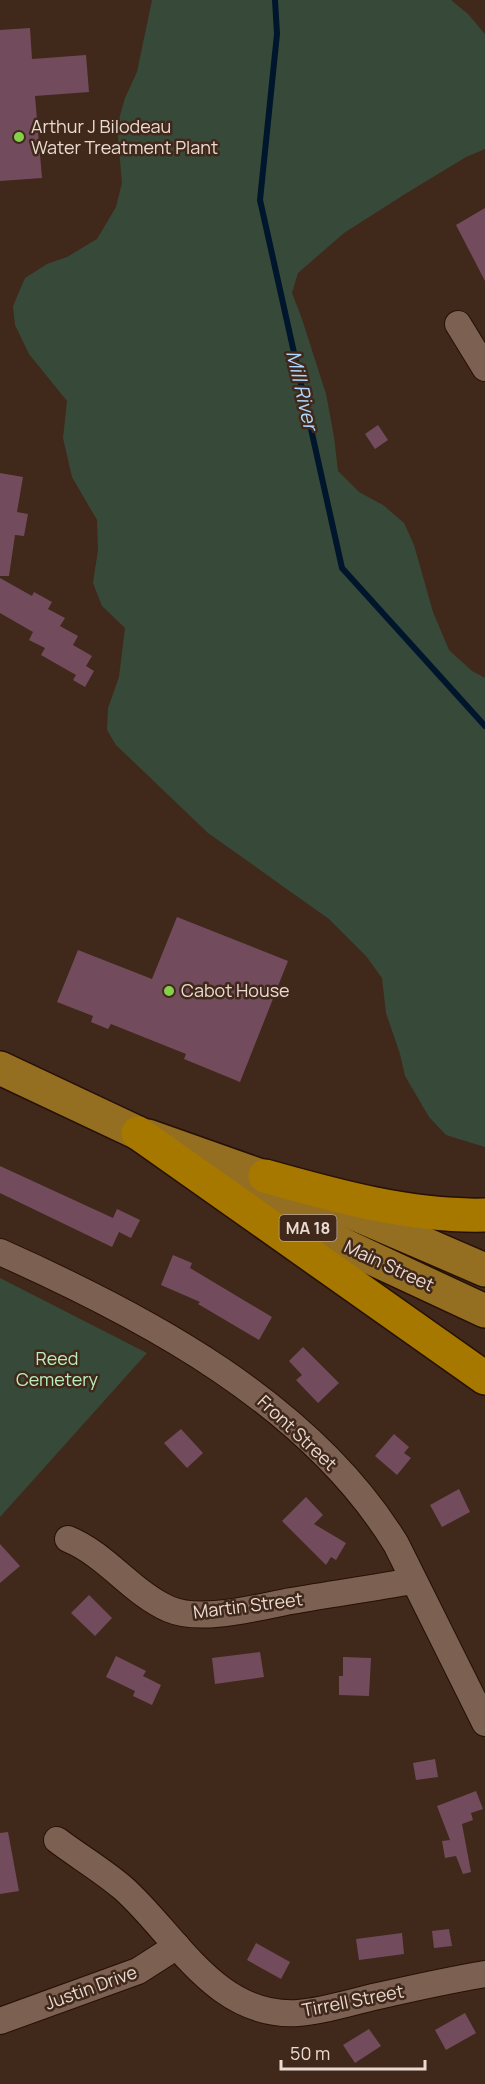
<svg xmlns="http://www.w3.org/2000/svg" width="485" height="2084" viewBox="0 0 485 2084" font-family="Manrope,sans-serif">
  <style>
    .green { fill: #374a39 }
    .lines { fill: none; stroke-linecap: round; stroke-linejoin: round }
    .stream { stroke: #00162c; stroke-width: 6 }
    .building { fill: #724c5d }
    .minor-casing { stroke: #261004; stroke-width: 28 }
    .major-casing { stroke: #261004; stroke-width: 36 }
    .highway-casing { stroke: #261004; stroke-width: 36 }
    .minor { stroke: #7c6152; stroke-width: 26 }
    .major { stroke: #956f21; stroke-width: 33 }
    .highway { stroke: #a67800; stroke-width: 33 }
    .poi-dot { fill: #86cf4b; stroke: #40281b; stroke-width: 2 }
    .labels { text-anchor: middle; stroke-width: 5; stroke-linejoin: round; paint-order: stroke }
    .shield { fill: #40281b; stroke: #b7a59a; stroke-width: 1.5 }
    .shield-label { font-size: 16px; font-weight: bold; fill: #eadad1 }
    .poi-label { font-size: 18px; fill: #eadad1; stroke: #40281b; text-anchor: start }
    .street-label { font-size: 18px; fill: #eadad1; stroke: #40281b }
    .park-label { font-size: 18px; fill: #b9eebc; stroke: #40281b }
    .water-label { font-size: 20px; font-style: italic; fill: #aed8ff; stroke: #40281b }
  </style>
  <rect width="100%" height="100%" fill="#40281b"/>
  <!-- green -->
  <g class="green">
    <polygon points="152,0 451,0 468,14 485,34 485,149 466,157 405,194 344,233 298,273 292,293 302,319 326,394 334,437 338,471 359,492 383,505 404,523 414,545 433,612 449,650 472,671 485,678 485,1147 446,1135 429,1117 405,1076 400,1054 386,1013 382,978 366,956 329,919 208,833 116,745 107,730 108,708 119,677 125,628 102,606 93,583 98,550 97,520 72,477 63,438 67,401 29,354 15,325 13,306 25,278 47,264 67,257 97,239 116,207 122,183 117,126 125,98 137,72"/>
    <polygon points="0,1278 147,1353 0,1517"/>
  </g>
  <g class="lines">
    <!-- stream -->
    <polyline class="stream" points="275,0 277,34 260,200 342,568 485,726"/>
  </g>
  <!-- building -->
  <g class="building">
    <polygon points="30,28 32,59 86,55 89,92 35,96 42,178 0,181 0,30"/>
    <polygon points="485,208 485,281 456,225"/>
    <polygon points="378,425 388,440 375,449 365,434"/>
    <polygon points="0,473 23,477 17,512 28,514 24,536 15,535 9,576 0,576"/>
    <polygon points="0,578 32,596 34,592 52,602 48,609 65,618 60,626 78,636 73,645 92,656 86,666 94,671 85,687 73,680 76,675 41,655 45,648 29,640 33,632 0,613"/>
    <polygon points="177,917 288,961 240,1082 184,1059 186,1054 111,1024 108,1029 91,1022 93,1016 57,1002 78,950 152,979"/>
    <polygon points="0,1166 113,1218 117,1209 140,1220 131,1238 119,1232 112,1247 0,1193"/>
    <polygon points="173,1255 192,1263 190,1268 272,1317 259,1340 198,1304 200,1302 161,1285"/>
    <polygon points="303,1347 339,1383 318,1403 296,1380 302,1375 289,1361"/>
    <polygon points="181,1429 203,1453 187,1468 164,1443"/>
    <polygon points="394,1434 409,1447 404,1453 411,1458 397,1475 375,1456"/>
    <polygon points="459,1489 470,1512 442,1527 430,1505"/>
    <polygon points="306,1497 323,1515 314,1524 346,1543 336,1560 331,1557 326,1565 282,1521"/>
    <polygon points="0,1544 20,1566 0,1583"/>
    <polygon points="89,1595 112,1618 95,1636 71,1613"/>
    <polygon points="260,1652 264,1677 215,1684 212,1658"/>
    <polygon points="116,1656 146,1671 143,1676 161,1685 152,1705 133,1696 135,1691 106,1677"/>
    <polygon points="343,1657 371,1658 369,1696 339,1695 339,1676 343,1676"/>
    <polygon points="435,1759 438,1777 416,1780 413,1763"/>
    <polygon points="476,1791 483,1809 471,1813 473,1820 462,1824 471,1872 463,1874 456,1856 445,1858 442,1841 450,1840 437,1806"/>
    <polygon points="8,1832 19,1891 0,1894 0,1833"/>
    <polygon points="449,1929 452,1946 434,1948 432,1931"/>
    <polygon points="402,1933 404,1954 359,1960 356,1939"/>
    <polygon points="256,1943 290,1962 281,1979 247,1960"/>
    <polygon points="465,2013 476,2033 446,2050 435,2030"/>
    <polygon points="369,2029 381,2046 355,2063 343,2045"/>
  </g>
  <g class="lines">
    <!-- minor casing -->
    <g class="minor-casing">
      <g id="minor">
        <polyline points="458,324 485,368"/>
        <path d="M0,1252C146,1317 310,1404 396,1544L485,1723"/>
        <path d="M68,1539C107,1555 132,1593 169,1609C201,1623 258,1607 291,1601C332,1594 373,1588 413,1581"/>
        <path d="M57,1840C78,1856 102,1870 123,1888C176,1935 215,2018 298,2013C325,2011 351,2002 378,1996C413,1988 449,1980 485,1974"/>
        <polyline points="0,2021 138,1971 177,1946"/>
      </g>
    </g>
    <!-- major casing -->
    <g class="major-casing">
      <g id="major">
        <polyline points="0,1068 138,1133 162,1148"/>
        <polyline points="148,1136 295,1188 485,1270"/>
        <polyline points="243,1195 354,1250 485,1311"/>
      </g>
    </g>
    <!-- highway casing -->
    <g class="highway-casing">
      <g id="highway">
        <polyline points="138,1133 485,1378"/>
        <path d="M265,1176C336,1196 411,1217 485,1215"/>
      </g>
    </g>
    <!-- minor -->
    <use href="#minor" class="minor"/>
    <!-- major -->
    <use href="#major" class="major"/>
    <!-- highway -->
    <use href="#highway" class="highway"/>
  </g>
  <!-- markers -->
  <g class="poi-dot">
    <circle cx="19" cy="137" r="6"/>
    <circle cx="169" cy="991" r="6"/>
  </g>
  <g class="labels">
    <!-- shield labels -->
    <rect class="shield" x="279.5" y="1215" width="57" height="26" rx="4.5"/>
    <g class="shield-label">
      <text x="308" y="1234">MA 18</text>
    </g>
    <!-- poi labels -->
    <g class="poi-label">
      <text x="31" y="133">Arthur J Bilodeau<tspan x="31" dy="21">Water Treatment Plant</tspan></text>
      <text x="181" y="997">Cabot House</text>
    </g>
    <!-- street labels -->
    <g class="street-label">
      <text transform="translate(389 1266) rotate(25)" y="6">Main Street</text>
      <text transform="translate(297 1433) rotate(43)" y="6">Front Street</text>
      <text transform="translate(248 1606) rotate(-7)" y="6">Martin Street</text>
      <text transform="translate(91 1988) rotate(-20)" y="6">Justin Drive</text>
      <text transform="translate(353 2001) rotate(-11)" y="6">Tirrell Street</text>
    </g>
    <!-- park labels -->
    <g class="park-label">
      <text x="57" y="1365">Reed<tspan x="57" dy="21">Cemetery</tspan></text>
    </g>
    <!-- water labels -->
    <g class="water-label">
      <text transform="translate(302 390) rotate(77)" y="7">Mill River</text>
    </g>
  </g>
  <!-- scale -->
  <path d="M281 2060v9h144v-9" fill="none" stroke="#eadad1" stroke-width="3"/>
  <text x="290" y="2060" font-size="18" fill="#eadad1" stroke="#40281b" stroke-width="4.5" paint-order="stroke">50 m</text>
</svg>
